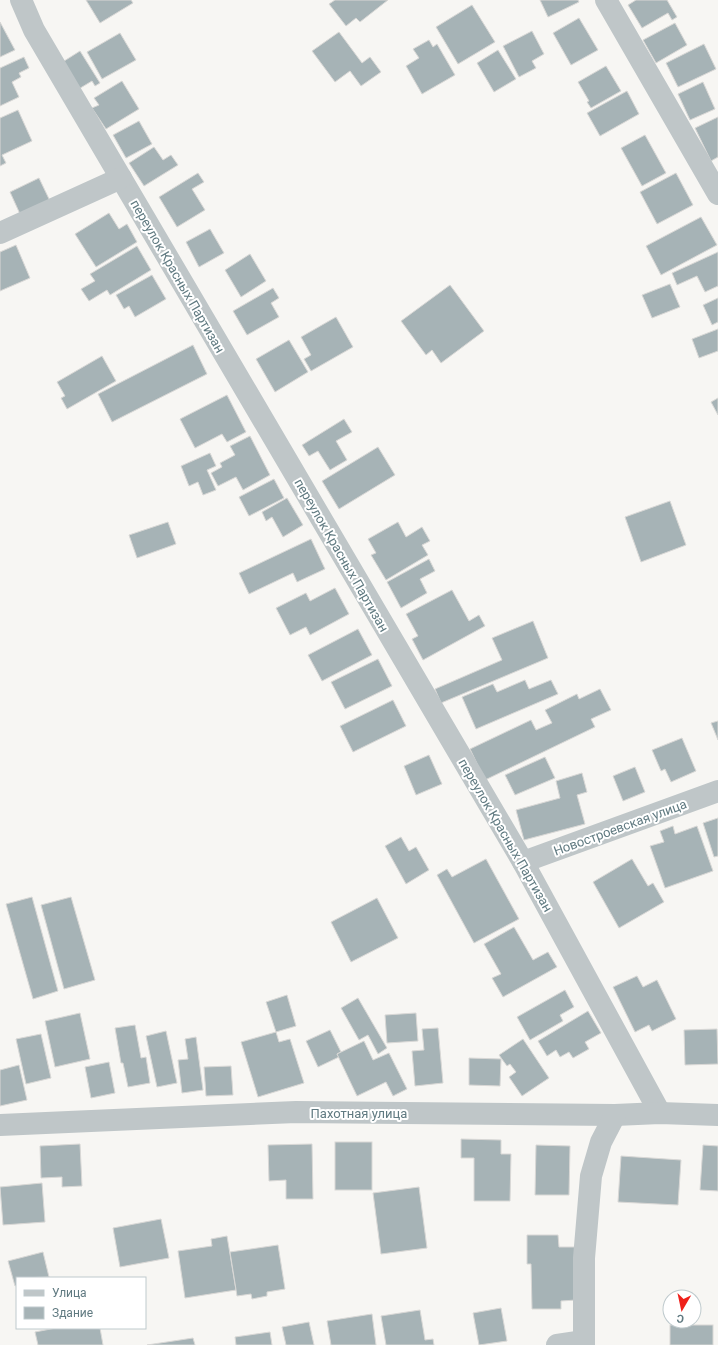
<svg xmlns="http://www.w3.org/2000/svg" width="718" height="1345" viewBox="0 0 718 1345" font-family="Roboto,sans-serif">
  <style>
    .building { fill: #a6b3b6; stroke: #d9d8d6 }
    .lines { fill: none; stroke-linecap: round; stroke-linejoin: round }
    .minor { stroke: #bfc6c8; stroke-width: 22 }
    .labels { text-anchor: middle; stroke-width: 4; stroke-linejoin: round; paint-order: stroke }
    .street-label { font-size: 13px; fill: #607a81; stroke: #fff }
  </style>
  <rect width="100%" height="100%" fill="#f7f6f3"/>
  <!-- building -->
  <g class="building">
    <polygon points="86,0 131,0 133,3 100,23"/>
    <polygon points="335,0 388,0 360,22 356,18 346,26 329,4"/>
    <polygon points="540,0 578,0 579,2 548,17"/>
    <polygon points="636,0 667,0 677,17 672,20 668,13 642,28 628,5"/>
    <polygon points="472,5 495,42 458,64 436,27"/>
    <polygon points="579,18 598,50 571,65 553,33"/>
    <polygon points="0,22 15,50 0,57"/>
    <polygon points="675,23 687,45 656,63 643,40"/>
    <polygon points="532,31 544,54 532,61 536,68 519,77 503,46"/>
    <polygon points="339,32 362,63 370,57 381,72 361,86 350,71 335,82 312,51"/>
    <polygon points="120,33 136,60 102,79 87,52"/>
    <polygon points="429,40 433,47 437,44 455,75 422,94 406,66 419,58 413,49"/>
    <polygon points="704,44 716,69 678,87 666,63"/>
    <polygon points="498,50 516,79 494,92 477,63"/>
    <polygon points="80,51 100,83 95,86 92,81 77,90 61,63"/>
    <polygon points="24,57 29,68 19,73 21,77 12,82 19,97 0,106 0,68"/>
    <polygon points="606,66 621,91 591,108 587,102 589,101 578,82"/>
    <polygon points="122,81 139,109 106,129 92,108 99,105 94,98"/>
    <polygon points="703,82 715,109 690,120 678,94"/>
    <polygon points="627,91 639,114 600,136 587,113"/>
    <polygon points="18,110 32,141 2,155 6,163 0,166 0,118"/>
    <polygon points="718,117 718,157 711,161 695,128"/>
    <polygon points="139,121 152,144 126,158 113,135"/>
    <polygon points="645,135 666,173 642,186 621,148"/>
    <polygon points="154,147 163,160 171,155 178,165 144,186 129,163"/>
    <polygon points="198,173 204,182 192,189 205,210 177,227 159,197"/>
    <polygon points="676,173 693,205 657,224 640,192"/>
    <polygon points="39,178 50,201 20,214 10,192"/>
    <polygon points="109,213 119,229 127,224 137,242 96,267 75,234"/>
    <polygon points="701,217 717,245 661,275 646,246"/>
    <polygon points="210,229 224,253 199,267 186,242"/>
    <polygon points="16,245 30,278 0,291 0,252"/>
    <polygon points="137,246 151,270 110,295 107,290 89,301 81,289 95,281 90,274"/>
    <polygon points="718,252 718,286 705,292 697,276 677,285 672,273"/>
    <polygon points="250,254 266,281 241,297 225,270"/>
    <polygon points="152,275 166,299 135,317 129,306 124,309 116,295"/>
    <polygon points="670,284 680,307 652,318 642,295"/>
    <polygon points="450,285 484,331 441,363 432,350 426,355 401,321"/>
    <polygon points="273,288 279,298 271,303 279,317 247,335 233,311"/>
    <polygon points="718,298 718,322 712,325 703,305"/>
    <polygon points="336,317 353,347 311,371 304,359 311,355 301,337"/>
    <polygon points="718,329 718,351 699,358 692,339"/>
    <polygon points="289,340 308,372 275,392 256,359"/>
    <polygon points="193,345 207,374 112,422 98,394"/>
    <polygon points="102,356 116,381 67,409 61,398 65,396 57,382"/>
    <polygon points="227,395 246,432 227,442 222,434 195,448 180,419"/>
    <polygon points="718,398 718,415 711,402"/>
    <polygon points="344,419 352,432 336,441 347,460 330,470 318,451 309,456 302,445"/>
    <polygon points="250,436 270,475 243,490 236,477 218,486 211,473 222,467 220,463 235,455 230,446"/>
    <polygon points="378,447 395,475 339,509 322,481"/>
    <polygon points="210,453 216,466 207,470 216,490 203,495 198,482 189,486 181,466"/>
    <polygon points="274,479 284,498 249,516 239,497"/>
    <polygon points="287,498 303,525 283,537 272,517 266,521 262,512"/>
    <polygon points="670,501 686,545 641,562 625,517"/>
    <polygon points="168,522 176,544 137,558 129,535"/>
    <polygon points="398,522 406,537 422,527 430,541 422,545 428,555 386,580 371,555 376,553 368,539"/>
    <polygon points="311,539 325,569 297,582 293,573 249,594 239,573"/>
    <polygon points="429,559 435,571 420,579 427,593 401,608 387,582"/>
    <polygon points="335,588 349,614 310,635 306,627 290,635 276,608 306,593 310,601"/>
    <polygon points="452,590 469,621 479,615 485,626 423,660 412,639 418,636 406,614"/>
    <polygon points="533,621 548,658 441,703 435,689 502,660 492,638"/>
    <polygon points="358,629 372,655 322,681 308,655"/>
    <polygon points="378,659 392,686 345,709 331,682"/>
    <polygon points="525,680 529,689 551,680 558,694 476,729 462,697 493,684 497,692"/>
    <polygon points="600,689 611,710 591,719 595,727 485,780 470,749 531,720 536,730 552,723 545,710 577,694 579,699"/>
    <polygon points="393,700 406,726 353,752 340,726"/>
    <polygon points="718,721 718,740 711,723"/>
    <polygon points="682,738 696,771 671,782 665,769 661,771 652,750"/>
    <polygon points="429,755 442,784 416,795 404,766"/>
    <polygon points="545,757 555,778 515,795 505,775"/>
    <polygon points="635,767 645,792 623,801 613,776"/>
    <polygon points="582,773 587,792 577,795 585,824 524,840 516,810 560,798 556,781"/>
    <polygon points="718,818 718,856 714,857 703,823"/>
    <polygon points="673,826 675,834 697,826 713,871 665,888 650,846 664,842 660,831"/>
    <polygon points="401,837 409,851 416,847 429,870 406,884 385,846"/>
    <polygon points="486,859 519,919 474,943 437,875 447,869 452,877"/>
    <polygon points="632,859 648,886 653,883 664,902 619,928 593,882"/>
    <polygon points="32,897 58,991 33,999 6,904"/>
    <polygon points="71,897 95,980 64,989 41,905"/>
    <polygon points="377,898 398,938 351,962 331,922"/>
    <polygon points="514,927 533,960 548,952 557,967 503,997 492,978 501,974 484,944"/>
    <polygon points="637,976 643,987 657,980 676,1019 652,1031 649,1025 635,1032 613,987"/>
    <polygon points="565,990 574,1007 560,1015 563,1021 530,1040 517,1017"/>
    <polygon points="287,995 296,1026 276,1032 266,1002"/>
    <polygon points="358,998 387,1048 378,1054 368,1035 359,1040 341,1008"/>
    <polygon points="588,1011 601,1033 585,1042 589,1049 573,1058 569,1052 560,1057 556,1050 547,1056 538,1041"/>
    <polygon points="80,1013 90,1059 55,1067 45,1021"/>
    <polygon points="416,1013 418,1041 387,1043 385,1015"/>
    <polygon points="135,1025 141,1058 146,1057 150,1083 128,1087 123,1063 121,1063 115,1028"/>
    <polygon points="438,1028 443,1083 415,1086 412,1051 424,1050 422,1029"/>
    <polygon points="717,1029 718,1064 685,1065 684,1030"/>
    <polygon points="330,1030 341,1052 337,1054 339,1057 318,1067 306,1041"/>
    <polygon points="166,1031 177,1083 157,1087 146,1036"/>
    <polygon points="276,1032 279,1042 290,1039 304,1083 258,1097 241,1042"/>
    <polygon points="41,1034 51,1078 26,1084 16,1039"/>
    <polygon points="196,1037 203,1090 182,1093 178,1060 188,1059 185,1039"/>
    <polygon points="523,1039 549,1078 522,1096 509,1077 516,1072 510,1064 507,1066 499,1055"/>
    <polygon points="364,1041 373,1060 389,1053 407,1089 393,1096 386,1082 357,1096 337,1054"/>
    <polygon points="469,1058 501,1059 500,1086 469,1085"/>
    <polygon points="109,1062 115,1093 91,1098 85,1067"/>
    <polygon points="19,1065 27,1100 0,1106 0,1070"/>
    <polygon points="231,1066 233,1095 206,1096 204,1067"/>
    <polygon points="461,1139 501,1140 501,1154 511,1154 510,1201 474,1201 474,1158 461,1158"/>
    <rect x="335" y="1142" width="37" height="48"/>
    <polygon points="80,1144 82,1186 62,1187 62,1177 41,1178 40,1146"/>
    <polygon points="312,1144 313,1199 286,1199 286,1180 269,1181 268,1145"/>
    <polygon points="536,1145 570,1146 569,1195 535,1195"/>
    <polygon points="703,1145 718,1146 718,1191 700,1190"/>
    <polygon points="621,1156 681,1160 678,1205 618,1202"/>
    <polygon points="42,1183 45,1222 3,1225 0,1187"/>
    <polygon points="419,1187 427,1248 381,1254 373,1193"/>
    <polygon points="161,1219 169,1258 120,1267 113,1228"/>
    <polygon points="527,1235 558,1235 559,1247 575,1247 576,1300 561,1301 561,1309 532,1309 531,1264 527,1264"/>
    <polygon points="227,1236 236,1290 185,1298 178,1251 212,1246 211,1239"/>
    <polygon points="278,1245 285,1289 267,1292 267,1296 252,1299 251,1294 237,1296 230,1252"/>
    <polygon points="43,1252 49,1277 17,1278 17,1285 15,1286 8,1261"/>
    <polygon points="501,1308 507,1341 479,1345 473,1313"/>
    <polygon points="420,1310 425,1340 433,1339 434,1345 386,1345 381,1316"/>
    <polygon points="372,1314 376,1345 331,1345 327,1321"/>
    <polygon points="309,1322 314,1345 286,1345 282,1327"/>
    <rect x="670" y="1325" width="43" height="20"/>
    <polygon points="56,1328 100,1328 103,1345 38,1345 35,1332"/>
    <polygon points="270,1332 272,1345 236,1345 235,1337"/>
    <polygon points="193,1338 195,1345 147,1345"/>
  </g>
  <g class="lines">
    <!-- minor -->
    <g class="minor">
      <polyline points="21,0 34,30 523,862 660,1113"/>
      <polyline points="606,0 718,194"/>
      <polyline points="0,233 121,178"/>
      <polyline points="523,862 718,791"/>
      <polyline points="0,1125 296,1112 615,1115 660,1113 718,1115"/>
      <polyline points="557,1345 584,1341"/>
      <polyline points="584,1345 584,1258 591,1176 601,1142 615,1115"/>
    </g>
  </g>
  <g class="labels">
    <!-- street labels -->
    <g class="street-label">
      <text transform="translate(178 276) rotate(60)" y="5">переулок Красных Партизан</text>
      <text transform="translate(342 555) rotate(60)" y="5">переулок Красных Партизан</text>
      <text transform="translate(620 827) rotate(-20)" y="5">Новостроевская улица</text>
      <text transform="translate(506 835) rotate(60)" y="5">переулок Красных Партизан</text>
      <text x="359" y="1118">Пахотная улица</text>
    </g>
  </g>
  <!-- legend -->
  <rect x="16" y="1277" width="130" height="52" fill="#ffffff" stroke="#bfcacd"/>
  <rect x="24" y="1290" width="20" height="6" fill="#bfc6c8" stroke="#bfcacd"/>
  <text x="52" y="1297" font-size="12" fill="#607a81">Улица</text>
  <rect x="24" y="1307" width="20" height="12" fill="#a6b3b6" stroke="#bfcacd"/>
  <text x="52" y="1317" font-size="12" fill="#607a81">Здание</text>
  <!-- north arrow -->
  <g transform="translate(682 1309) rotate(189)"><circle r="19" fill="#ffffff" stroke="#bfcacd"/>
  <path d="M0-3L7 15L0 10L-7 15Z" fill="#ef211b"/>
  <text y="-6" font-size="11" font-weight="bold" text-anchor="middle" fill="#607a81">С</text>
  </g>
</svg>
